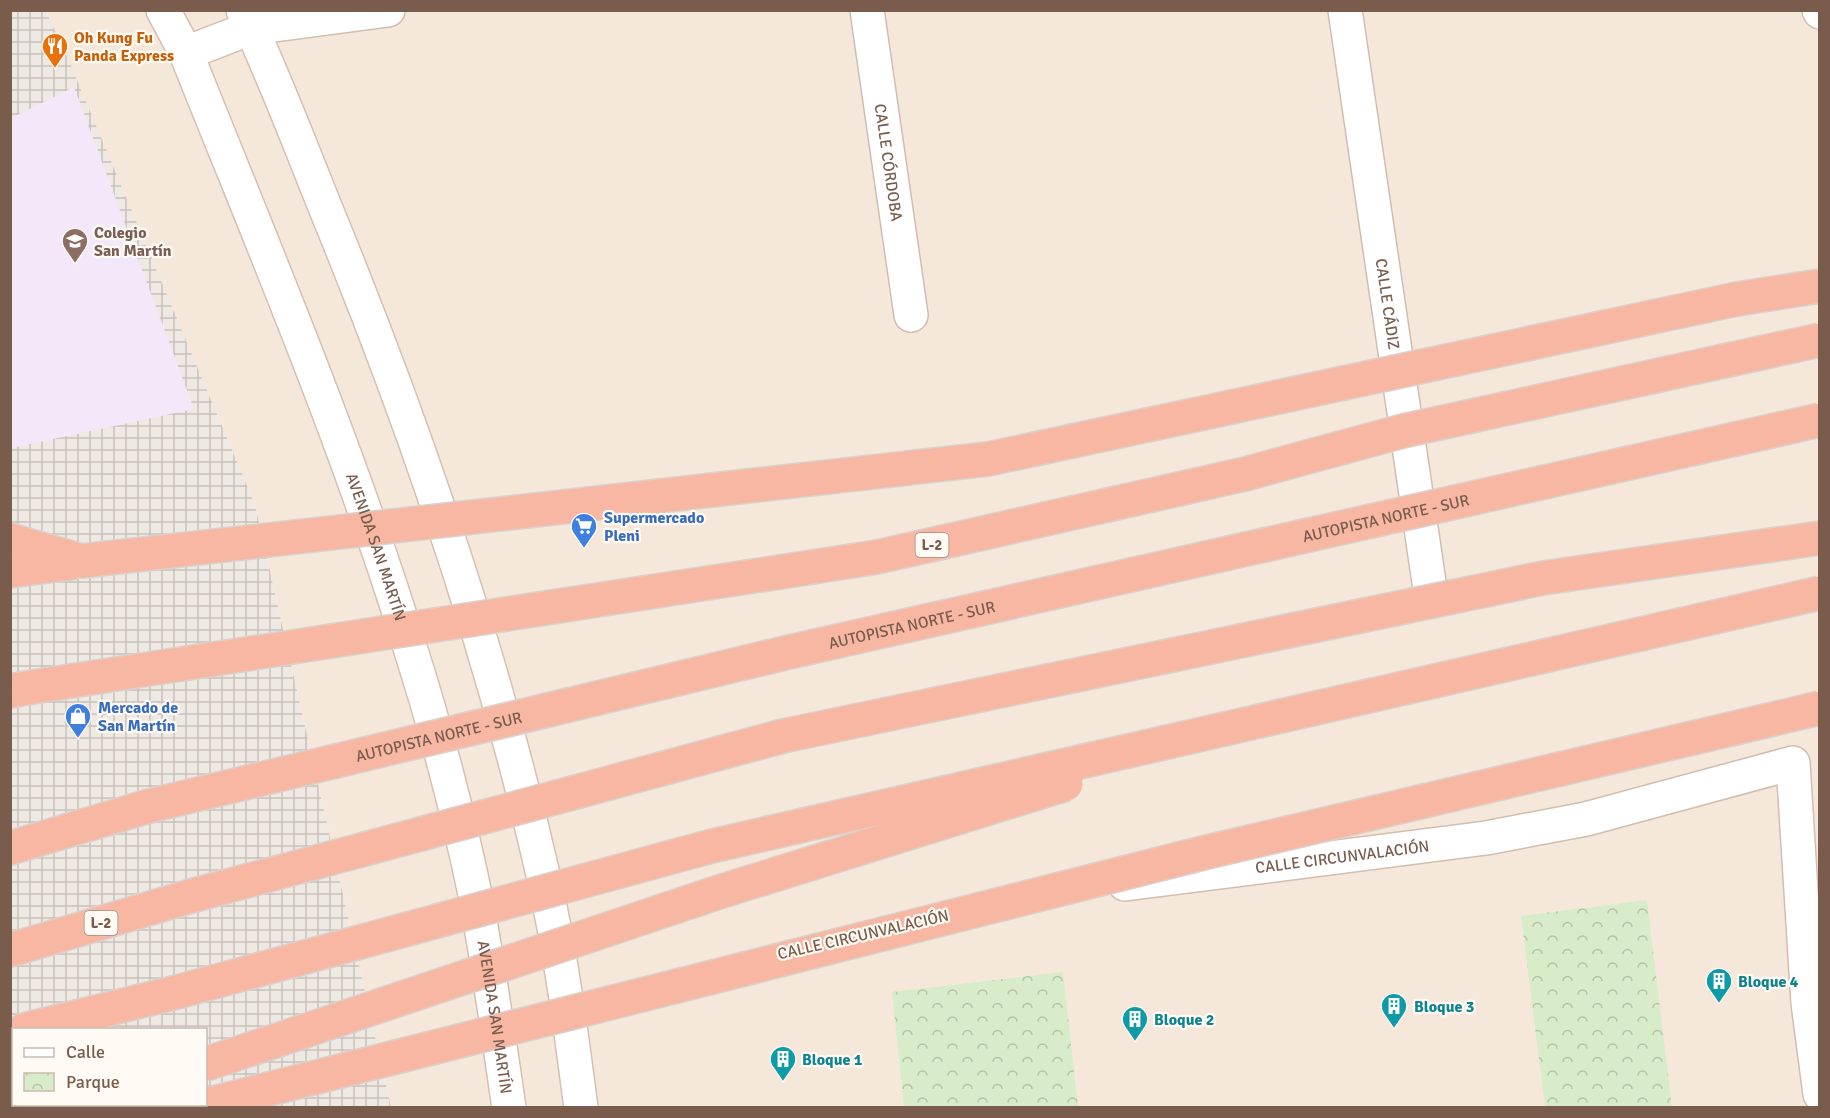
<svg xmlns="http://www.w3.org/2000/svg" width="1830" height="1118" viewBox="0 0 1830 1118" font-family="Signika,sans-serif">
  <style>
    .residential { fill: #f5e8da }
    .industrial { fill: url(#industrial-grid); fill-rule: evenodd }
    .education { fill: #f3e8fa }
    .park { fill: url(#park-crowns) }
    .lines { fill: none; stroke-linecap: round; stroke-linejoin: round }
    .minor-casing { stroke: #d1beb0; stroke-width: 36 }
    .secondary-casing { stroke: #d6c0b0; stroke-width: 36 }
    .motorway-casing { stroke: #dad1cd; stroke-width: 36 }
    .minor { stroke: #fff; stroke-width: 33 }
    .secondary { stroke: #fff; stroke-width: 33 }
    .motorway { stroke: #f7b7a3; stroke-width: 33 }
    .motorway-bridge-casing { stroke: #dad1cd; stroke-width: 36; stroke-linecap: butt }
    .motorway-bridge { stroke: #f7b7a3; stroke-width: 33 }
    .labels { text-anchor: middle; stroke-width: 4.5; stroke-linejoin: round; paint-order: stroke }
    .shield { fill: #fffaf3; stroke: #a28b7f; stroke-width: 1.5 }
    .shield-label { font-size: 15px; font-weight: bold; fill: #7a5c4d }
    .food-label { font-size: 16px; font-weight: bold; fill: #c56008; stroke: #fffaf3; text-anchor: start }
    .street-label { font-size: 16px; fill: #7a5c4d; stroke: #fffaf3 }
    .education-label { font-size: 16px; font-weight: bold; fill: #785e54; stroke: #fffaf3; text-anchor: start }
    .shop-label { font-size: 16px; font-weight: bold; fill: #366cbe; stroke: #fffaf3; text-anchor: start }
    .culture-label { font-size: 16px; font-weight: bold; fill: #0d838f; stroke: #fffaf3; text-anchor: start }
  </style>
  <defs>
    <pattern id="industrial-grid" width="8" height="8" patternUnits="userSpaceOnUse" patternTransform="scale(1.5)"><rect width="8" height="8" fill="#efe9e4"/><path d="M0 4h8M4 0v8" fill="none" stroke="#c7c0bb"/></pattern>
    <pattern id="park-crowns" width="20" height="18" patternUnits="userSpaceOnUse" patternTransform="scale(1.5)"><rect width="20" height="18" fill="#d8ecc9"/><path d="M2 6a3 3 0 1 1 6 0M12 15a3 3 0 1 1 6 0" fill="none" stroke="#b4c2a5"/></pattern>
  </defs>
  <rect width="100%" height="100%" fill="#fdf6ec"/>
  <!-- residential -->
  <polygon class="residential" points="46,11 1819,11 1819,1107 391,1107 255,505"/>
  <!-- industrial -->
  <path class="industrial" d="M10,11H46L69,61L255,505L391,1107H11ZM14,1030H206V1104H14Z"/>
  <!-- education -->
  <polygon class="education" points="74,87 194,409 11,448 11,118"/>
  <!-- park -->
  <g class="park">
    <polygon points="1647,900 1672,1107 1545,1107 1521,916"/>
    <polygon points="1063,972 1078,1107 904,1107 892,992"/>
  </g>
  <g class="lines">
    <!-- minor casing -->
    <g class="minor-casing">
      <g id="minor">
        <path id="s1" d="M867,10L911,315"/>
        <path id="s2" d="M1345,10L1431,596"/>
        <polyline points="1819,10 1820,12"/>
        <polyline points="186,53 251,28 388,10"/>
        <path id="s3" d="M1125,884L1486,838L1586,819L1793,763L1808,1003L1820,1094"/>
      </g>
    </g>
    <!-- secondary casing -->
    <g class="secondary-casing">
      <g id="secondary">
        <path id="s4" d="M163,10L186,53C264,248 346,441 408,641C435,725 458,812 476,899C489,968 499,1038 509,1108"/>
        <path d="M243,10C276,80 303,153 332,224C419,437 493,654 544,879C561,954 571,1031 581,1108"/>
      </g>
    </g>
    <!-- motorway casing -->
    <g class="motorway-casing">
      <g id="motorway">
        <polyline points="10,540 82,561"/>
        <polyline points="10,571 71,563"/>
        <polyline points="10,691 32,687"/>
        <polyline points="10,848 149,806"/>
        <polyline points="10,950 191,896"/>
        <polyline points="24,1030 177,992"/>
        <polyline points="70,1108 79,1104"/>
      </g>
    </g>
    <!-- minor -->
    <use href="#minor" class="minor"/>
    <!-- secondary -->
    <use href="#secondary" class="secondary"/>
    <!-- motorway -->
    <use href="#motorway" class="motorway"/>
    <!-- motorway-bridge casing -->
    <g class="motorway-bridge-casing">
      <g id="motorway-bridge">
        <polyline points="82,561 988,459 1737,299 1820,286"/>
        <polyline points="32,687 877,557 1245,474 1403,431 1820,340"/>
        <path id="s5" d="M149,806L789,652L1820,420"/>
        <polyline points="191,896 783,736 1543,578 1820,538"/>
        <polyline points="177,992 712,846 1820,593"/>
        <polyline points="206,1064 719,892 1066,784"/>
        <polyline points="194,1108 1207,852 1820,708"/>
      </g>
    </g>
    <!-- motorway-bridge -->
    <use href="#motorway-bridge" class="motorway-bridge"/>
  </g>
  <!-- icons -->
  <defs>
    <g id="restaurant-pin" transform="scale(1.35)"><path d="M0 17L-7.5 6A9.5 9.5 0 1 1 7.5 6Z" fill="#e8710a" stroke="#fffaf3"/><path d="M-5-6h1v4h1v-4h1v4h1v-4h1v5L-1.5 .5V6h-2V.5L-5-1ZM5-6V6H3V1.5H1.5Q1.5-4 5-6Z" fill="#fff"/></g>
    <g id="school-pin" transform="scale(1.35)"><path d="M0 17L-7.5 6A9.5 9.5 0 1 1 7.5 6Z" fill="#8d6e63" stroke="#fffaf3"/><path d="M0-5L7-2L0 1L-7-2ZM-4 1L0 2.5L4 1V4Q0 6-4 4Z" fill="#fff"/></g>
    <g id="supermarket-pin" transform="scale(1.35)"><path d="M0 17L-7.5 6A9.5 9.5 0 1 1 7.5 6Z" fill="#3f7fe0" stroke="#fffaf3"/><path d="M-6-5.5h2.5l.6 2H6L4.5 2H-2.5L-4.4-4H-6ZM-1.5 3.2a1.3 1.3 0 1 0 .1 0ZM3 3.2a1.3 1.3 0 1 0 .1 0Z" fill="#fff"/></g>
    <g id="shop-pin" transform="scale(1.35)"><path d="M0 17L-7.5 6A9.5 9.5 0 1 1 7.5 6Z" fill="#3f7fe0" stroke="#fffaf3"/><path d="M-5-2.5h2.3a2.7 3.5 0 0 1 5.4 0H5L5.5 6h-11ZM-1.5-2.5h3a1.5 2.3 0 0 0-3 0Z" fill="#fff"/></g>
    <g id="building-pin" transform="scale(1.35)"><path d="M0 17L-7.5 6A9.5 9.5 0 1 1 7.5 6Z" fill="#0f9aa8" stroke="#fffaf3"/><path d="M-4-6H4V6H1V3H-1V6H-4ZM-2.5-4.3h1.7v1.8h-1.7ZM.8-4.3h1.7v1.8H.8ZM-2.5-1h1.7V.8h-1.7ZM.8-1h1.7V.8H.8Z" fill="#fff"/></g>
  </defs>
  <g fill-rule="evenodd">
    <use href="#restaurant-pin" x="55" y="46"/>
    <use href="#school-pin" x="75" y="241"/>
    <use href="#supermarket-pin" x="584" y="526"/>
    <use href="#shop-pin" x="78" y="716"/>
    <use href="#building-pin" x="1719" y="981"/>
    <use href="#building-pin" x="1394" y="1006"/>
    <use href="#building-pin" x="1135" y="1019"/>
    <use href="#building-pin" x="783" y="1059"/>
  </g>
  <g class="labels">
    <!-- shield labels -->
    <g class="shield">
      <rect x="915.5" y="533" width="33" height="24" rx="4.5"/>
      <rect x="84.5" y="911" width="33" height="24" rx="4.5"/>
    </g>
    <g class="shield-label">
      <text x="932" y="550">L-2</text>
      <text x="101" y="928">L-2</text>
    </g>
    <!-- food labels -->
    <g class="food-label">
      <text x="74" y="43">Oh Kung Fu<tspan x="74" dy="18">Panda Express</tspan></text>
    </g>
    <!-- street labels -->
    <g class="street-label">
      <text dy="6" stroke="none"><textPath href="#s1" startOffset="154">CALLE CÓRDOBA</textPath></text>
      <text dy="6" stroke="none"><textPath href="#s2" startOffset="297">CALLE CÁDIZ</textPath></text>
      <text dy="6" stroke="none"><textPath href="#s5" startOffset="1270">AUTOPISTA NORTE - SUR</textPath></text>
      <text dy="6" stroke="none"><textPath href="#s4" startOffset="578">AVENIDA SAN MARTÍN</textPath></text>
      <text dy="6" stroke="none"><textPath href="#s5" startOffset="784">AUTOPISTA NORTE - SUR</textPath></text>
      <text dy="6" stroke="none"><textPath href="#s5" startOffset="298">AUTOPISTA NORTE - SUR</textPath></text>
      <text dy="6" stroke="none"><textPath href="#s3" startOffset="219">CALLE CIRCUNVALACIÓN</textPath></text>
      <text transform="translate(863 934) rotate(-13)" y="6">CALLE CIRCUNVALACIÓN</text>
      <text dy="6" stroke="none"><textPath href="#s4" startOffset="1064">AVENIDA SAN MARTÍN</textPath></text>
    </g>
    <!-- education labels -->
    <g class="education-label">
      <text x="94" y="238">Colegio<tspan x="94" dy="18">San Martín</tspan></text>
    </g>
    <!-- shop labels -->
    <g class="shop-label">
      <text x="604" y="523">Supermercado<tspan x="604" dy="18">Pleni</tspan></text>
      <text x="98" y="713">Mercado de<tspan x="98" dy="18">San Martín</tspan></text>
    </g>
    <!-- culture labels -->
    <g class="culture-label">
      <text x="1738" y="987">Bloque 4</text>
      <text x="1414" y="1012">Bloque 3</text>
      <text x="1154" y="1025">Bloque 2</text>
      <text x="802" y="1065">Bloque 1</text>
    </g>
  </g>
  <!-- border -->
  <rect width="1830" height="1118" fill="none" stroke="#7a5c4d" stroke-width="24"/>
  <!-- legend -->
  <rect x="12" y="1028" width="195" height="78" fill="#fffaf3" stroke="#cabbb1" stroke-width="1.5"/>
  <rect x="24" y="1048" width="30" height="9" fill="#ffffff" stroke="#cabbb1" stroke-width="1.5"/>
  <text x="66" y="1058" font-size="18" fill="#7a5c4d">Calle</text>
  <rect x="24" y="1073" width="30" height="18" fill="url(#park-crowns)" stroke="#cabbb1" stroke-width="1.5"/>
  <text x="66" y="1088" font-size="18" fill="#7a5c4d">Parque</text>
</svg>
